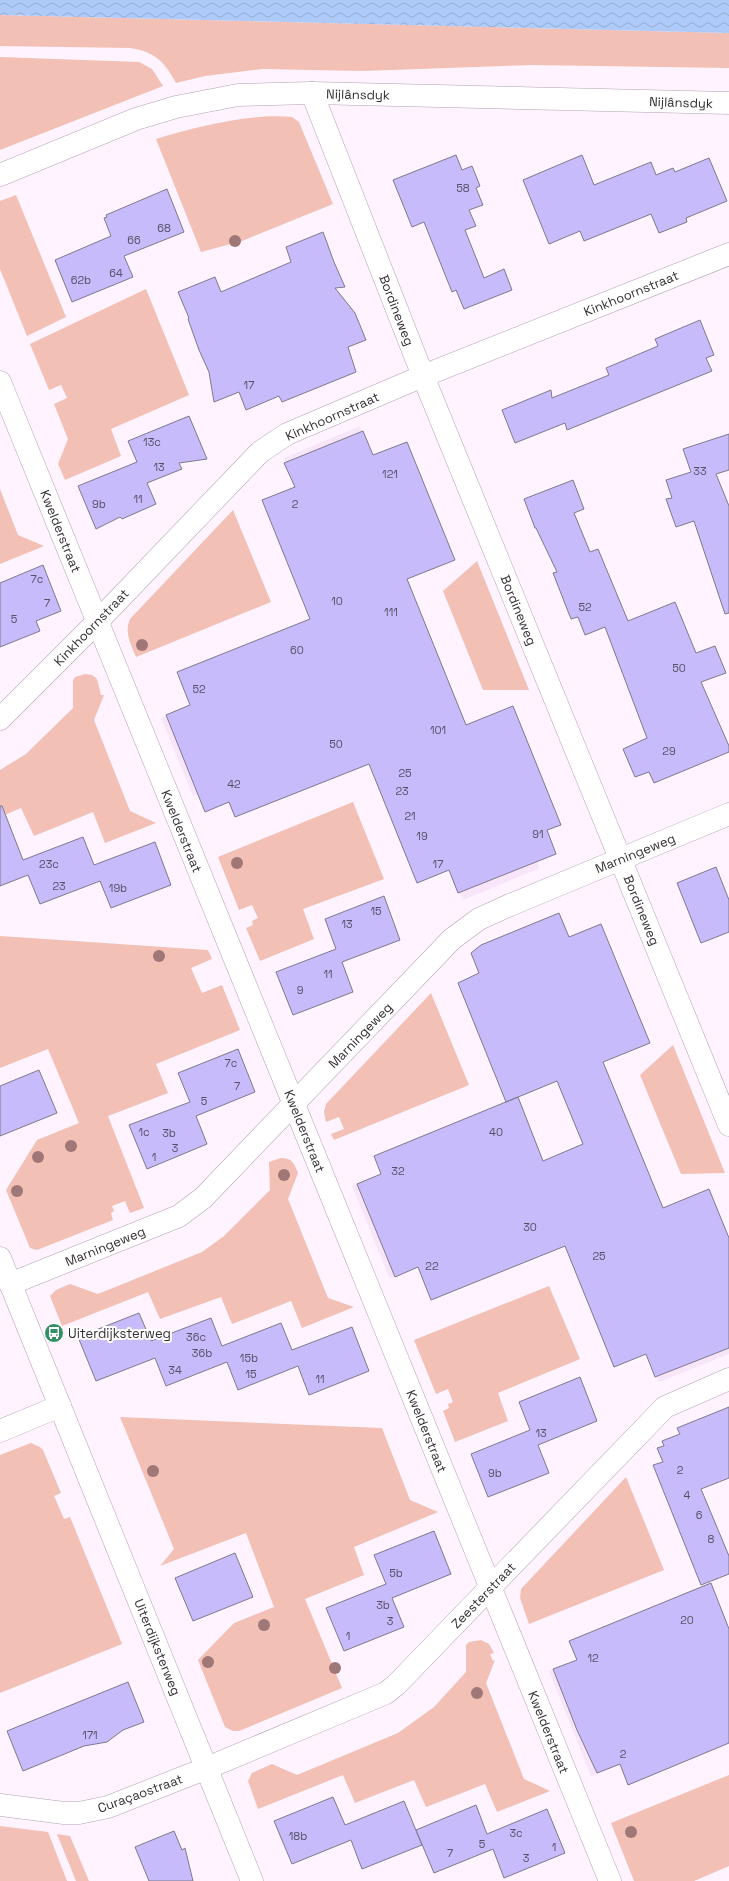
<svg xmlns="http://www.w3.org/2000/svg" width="729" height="1881" viewBox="0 0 729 1881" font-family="'Space Grotesk',sans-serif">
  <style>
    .built { fill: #f9e5f9 }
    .green { fill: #f2c0b5 }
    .water { fill: url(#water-waves) }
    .building { fill: #c7bbfb; stroke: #7d7a89 }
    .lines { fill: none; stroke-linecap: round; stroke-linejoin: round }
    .minor-casing { stroke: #b0a3b0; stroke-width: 23 }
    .tertiary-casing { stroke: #b0a3b0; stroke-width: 23 }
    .minor { stroke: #fff; stroke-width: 22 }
    .tertiary { stroke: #fff; stroke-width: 22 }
    .tree { fill: #9f7776 }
    .labels { text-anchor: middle; stroke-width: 4; stroke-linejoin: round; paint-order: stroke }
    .number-label { font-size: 11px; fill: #585165 }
    .street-label { font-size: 13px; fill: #332e33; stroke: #fff }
    .poi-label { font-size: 13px; fill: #332e33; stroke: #fff; text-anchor: start }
  </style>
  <defs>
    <pattern id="water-waves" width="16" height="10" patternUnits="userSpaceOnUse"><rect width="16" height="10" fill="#adcaf8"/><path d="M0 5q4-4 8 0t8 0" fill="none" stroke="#95aed5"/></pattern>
  </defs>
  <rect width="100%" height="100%" fill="#fef3fe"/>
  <!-- built -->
  <g class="built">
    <polygon points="360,426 373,456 295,487 284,458"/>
    <polygon points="190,705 222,785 193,796 161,718"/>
    <polygon points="528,838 540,868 463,900 449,870"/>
    <polygon points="381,1174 418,1267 390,1279 352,1186"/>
    <polygon points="729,1335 729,1354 659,1382 647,1353"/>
    <polygon points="577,1660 620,1765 591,1776 549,1671"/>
  </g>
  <!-- green -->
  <g class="green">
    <path d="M0,15L729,33V68L532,65L363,71L263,69L205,76L176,83C164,61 155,52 130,48L0,46Z"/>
    <polygon points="0,57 139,62 152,69 163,86 0,150"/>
    <path d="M292,117L299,122L333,204L242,241L201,252L156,139C196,127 251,113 292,117Z"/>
    <polygon points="16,195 66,317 27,336 0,269 0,201"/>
    <polygon points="146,289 189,395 111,429 121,456 65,480 58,464 68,439 54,404 67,398 61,385 49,390 30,344"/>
    <polygon points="0,489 18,535 44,546 0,564"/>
    <path d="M233,510L271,602L136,657C131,644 124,633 130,619Z"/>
    <polygon points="477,561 529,690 483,690 443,591"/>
    <polygon points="85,674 92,675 97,679 101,695 104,695 94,720 130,811 156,823 105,843 93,812 34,836 21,808 0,817 0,770 26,754 73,708 73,681 75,677"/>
    <polygon points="353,802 384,879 303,909 314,939 260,961 246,928 253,925 252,921 258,918 252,905 239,910 218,857"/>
    <polygon points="0,936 208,950 212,959 191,968 202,993 222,985 240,1030 156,1064 168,1093 108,1116 144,1208 130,1213 125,1201 112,1206 114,1211 111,1213 113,1220 37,1250 30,1248 6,1190 37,1140 79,1123 48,1049 0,1068"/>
    <polygon points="431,993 469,1085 334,1140 331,1134 344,1129 339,1117 326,1122 324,1112 326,1104"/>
    <polygon points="673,1045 725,1173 681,1174 640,1075"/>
    <path d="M281,1158C292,1158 294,1163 298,1173L288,1199L328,1298L354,1307L302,1328L291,1301L232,1324L221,1297L160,1319L148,1292L62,1326L50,1296L56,1290L70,1284L98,1294L202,1252L224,1236L270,1190L269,1162Z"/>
    <polygon points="549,1286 580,1359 498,1393 508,1421 455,1442 443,1411 449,1408 448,1404 453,1402 448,1389 436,1394 414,1340"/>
    <polygon points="120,1417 382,1428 410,1500 438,1512 354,1547 364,1575 305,1599 342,1688 239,1731 233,1731 225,1727 198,1660 234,1623 274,1607 246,1533 160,1566 174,1549"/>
    <polygon points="31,1443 40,1447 43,1450 61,1493 54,1496 64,1519 70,1517 122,1644 0,1693 0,1455"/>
    <polygon points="626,1477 664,1570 529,1624 520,1598 521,1589"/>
    <polygon points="481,1640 489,1644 494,1653 490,1654 493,1661 495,1660 486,1683 524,1779 550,1791 497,1812 485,1784 426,1807 414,1780 355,1803 343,1775 258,1809 248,1781 252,1773 272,1764 297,1775 398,1733 434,1707 466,1672 466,1645 469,1642"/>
    <polygon points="729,1775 729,1866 694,1881 634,1881 611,1823"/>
    <polygon points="0,1826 48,1832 67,1881 0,1881"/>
    <polygon points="57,1834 70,1836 89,1881 76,1881"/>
  </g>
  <!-- water -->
  <polygon class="water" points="0,0 729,0 729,33 0,15"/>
  <!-- building -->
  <g class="building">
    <polygon points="456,155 462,170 472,166 480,186 476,188 483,205 469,210 476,226 465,230 484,278 504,269 512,290 464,309 456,290 452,292 424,222 412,227 393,180"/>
    <polygon points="582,155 594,185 651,162 656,175 673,168 675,172 709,158 727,201 686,218 687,222 659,233 651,214 584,241 580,231 549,244 523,180"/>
    <polygon points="167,189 184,232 124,256 133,277 72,302 55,260 111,236 104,218 107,217 106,215"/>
    <polygon points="323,232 334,262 345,287 335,288 355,313 366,340 348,347 356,372 282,402 279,396 246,410 239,392 214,402 209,372 199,350 188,319 189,318 178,292 215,277 221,292 291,262 286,247"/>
    <polygon points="700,320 714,355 706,358 712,371 567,430 565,423 515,443 502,410 551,390 552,398 609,375 606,368 658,346 655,339"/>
    <polygon points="189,416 207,459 179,463 182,469 147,483 156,504 122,519 120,517 96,529 78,486 137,462 128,441"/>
    <polygon points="363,431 373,455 407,442 455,560 407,579 466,725 513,706 561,825 547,830 556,854 458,893 449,870 417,883 369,764 235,817 229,802 205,812 166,715 190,705 177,672 310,619 262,500 295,487 284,463"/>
    <polygon points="729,434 729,470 716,474 729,506 729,613 725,614 694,521 676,527 666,499 672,498 666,480 691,472 683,449"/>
    <polygon points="573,480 584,509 574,513 590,552 598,549 628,621 675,602 696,653 715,646 726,673 701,682 729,746 729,752 654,783 649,772 635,777 623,749 647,738 605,627 585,635 578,617 571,619 553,573 557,572 536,528 535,528 524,499"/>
    <polygon points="43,565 61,611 36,621 40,631 0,647 0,583"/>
    <polygon points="0,806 2,806 23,860 83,837 94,865 155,842 171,885 111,908 100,881 40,904 28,875 0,886"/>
    <polygon points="716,867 729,900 729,932 701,943 677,883"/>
    <polygon points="384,896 400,940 342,962 353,992 293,1015 276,972 336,949 325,919"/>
    <polygon points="559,913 569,937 601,924 650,1043 603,1062 663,1208 709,1189 729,1238 729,1348 655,1377 646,1354 614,1367 565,1246 431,1300 418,1267 395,1277 357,1184 381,1174 374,1156 518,1097 543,1161 583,1144 557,1081 506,1102 458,983 479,973 471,953 481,945"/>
    <polygon points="238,1049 255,1092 196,1116 207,1144 147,1169 129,1125 190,1102 178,1073"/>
    <polygon points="39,1070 57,1113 0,1136 0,1086"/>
    <polygon points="139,1313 151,1341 211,1318 222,1346 281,1323 292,1350 352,1327 369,1371 309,1395 298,1366 238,1390 227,1362 166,1386 155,1358 96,1381 78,1337"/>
    <polygon points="580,1377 597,1421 538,1445 549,1473 488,1497 471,1454 530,1430 519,1402"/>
    <polygon points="729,1407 729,1478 701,1489 729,1556 729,1574 701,1585 653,1465 663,1462 657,1448 664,1446 662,1441 680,1434 677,1428"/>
    <polygon points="434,1531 451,1574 392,1598 404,1627 344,1651 326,1608 386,1584 374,1555"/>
    <polygon points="235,1553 253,1597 193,1621 175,1578"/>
    <polygon points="711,1583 729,1629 729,1743 628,1785 620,1764 597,1773 577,1730 553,1669 577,1660 569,1641"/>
    <polygon points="128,1682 144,1722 123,1730 107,1742 84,1746 23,1771 7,1731"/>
    <polygon points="333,1797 345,1825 404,1801 422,1845 362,1869 351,1840 292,1864 274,1821"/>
    <polygon points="476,1805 487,1834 547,1809 565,1853 504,1878 493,1849 434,1873 416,1830"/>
    <polygon points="174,1831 182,1850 185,1848 193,1881 149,1881 135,1847"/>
  </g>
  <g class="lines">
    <!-- minor casing -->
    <g class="minor-casing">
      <g id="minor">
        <polyline points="312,93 423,376 729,1125"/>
        <polyline points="0,175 136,119 176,107 238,95 312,93 729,103"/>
        <polyline points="0,382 610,1881"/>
        <polyline points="0,719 98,621 260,452 287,434 423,376 729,254"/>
        <polyline points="10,1284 179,1216 203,1198 452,939 479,919 510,905 729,814"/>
        <polyline points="0,1431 60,1406"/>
        <polyline points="0,1805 64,1813 79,1813 108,1807 207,1768 386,1693 396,1685 665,1407 729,1379"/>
      </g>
    </g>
    <!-- tertiary casing -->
    <g class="tertiary-casing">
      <polyline id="tertiary" points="0,1258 252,1881"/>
    </g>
    <!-- minor -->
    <use href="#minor" class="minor"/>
    <!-- tertiary -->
    <use href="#tertiary" class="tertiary"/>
  </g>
  <!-- trees -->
  <g class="tree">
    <circle cx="235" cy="241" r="6"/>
    <circle cx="142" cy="645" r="6"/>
    <circle cx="237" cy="863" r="6"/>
    <circle cx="159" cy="956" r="6"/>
    <circle cx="71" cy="1146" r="6"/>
    <circle cx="38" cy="1157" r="6"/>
    <circle cx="284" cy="1175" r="6"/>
    <circle cx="17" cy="1191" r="6"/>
    <circle cx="153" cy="1471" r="6"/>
    <circle cx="264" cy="1625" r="6"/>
    <circle cx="208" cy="1662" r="6"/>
    <circle cx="335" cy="1668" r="6"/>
    <circle cx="477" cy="1693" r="6"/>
    <circle cx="631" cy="1832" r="6"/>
  </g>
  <!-- icons -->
  <defs>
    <g id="bus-disc" transform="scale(1)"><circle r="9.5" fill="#348f65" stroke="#fff"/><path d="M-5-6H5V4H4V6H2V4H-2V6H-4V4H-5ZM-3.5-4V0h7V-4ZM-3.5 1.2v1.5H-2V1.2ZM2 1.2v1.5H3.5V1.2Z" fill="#fff"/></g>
  </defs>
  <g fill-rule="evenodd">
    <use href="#bus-disc" x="54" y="1333"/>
  </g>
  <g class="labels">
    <!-- number labels -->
    <g class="number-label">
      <text x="463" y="192">58</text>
      <text x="164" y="232">68</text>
      <text x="134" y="244">66</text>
      <text x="116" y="277">64</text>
      <text x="81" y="284">62b</text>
      <text x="249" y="389">17</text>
      <text x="152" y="446">13c</text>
      <text x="159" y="471">13</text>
      <text x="700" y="475">33</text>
      <text x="390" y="478">121</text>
      <text x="138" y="503">11</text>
      <text x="99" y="508">9b</text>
      <text x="295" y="508">2</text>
      <text x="37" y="583">7c</text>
      <text x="337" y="605">10</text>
      <text x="47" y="607">7</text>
      <text x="585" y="611">52</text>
      <text x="391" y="616">111</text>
      <text x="14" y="623">5</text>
      <text x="297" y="654">60</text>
      <text x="679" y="672">50</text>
      <text x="199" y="693">52</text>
      <text x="438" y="734">101</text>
      <text x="336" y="748">50</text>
      <text x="669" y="755">29</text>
      <text x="405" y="777">25</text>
      <text x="234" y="788">42</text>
      <text x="402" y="795">23</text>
      <text x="410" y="820">21</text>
      <text x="538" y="838">91</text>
      <text x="422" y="840">19</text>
      <text x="49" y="868">23c</text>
      <text x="438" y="868">17</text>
      <text x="59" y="890">23</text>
      <text x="118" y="892">19b</text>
      <text x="376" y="915">15</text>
      <text x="347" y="928">13</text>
      <text x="328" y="978">11</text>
      <text x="300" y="994">9</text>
      <text x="231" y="1067">7c</text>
      <text x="237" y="1090">7</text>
      <text x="204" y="1105">5</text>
      <text x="144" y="1136">1c</text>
      <text x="496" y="1136">40</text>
      <text x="169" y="1137">3b</text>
      <text x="175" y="1152">3</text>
      <text x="154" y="1161">1</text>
      <text x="398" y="1175">32</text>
      <text x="530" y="1231">30</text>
      <text x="599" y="1260">25</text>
      <text x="432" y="1270">22</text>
      <text x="196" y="1341">36c</text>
      <text x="202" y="1357">36b</text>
      <text x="249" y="1362">15b</text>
      <text x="175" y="1374">34</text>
      <text x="251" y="1378">15</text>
      <text x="320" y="1383">11</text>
      <text x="541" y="1437">13</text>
      <text x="680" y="1474">2</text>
      <text x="495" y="1477">9b</text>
      <text x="687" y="1499">4</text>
      <text x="699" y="1519">6</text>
      <text x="711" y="1543">8</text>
      <text x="396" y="1577">5b</text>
      <text x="383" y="1609">3b</text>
      <text x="687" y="1624">20</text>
      <text x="390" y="1625">3</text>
      <text x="348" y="1640">1</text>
      <text x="593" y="1662">12</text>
      <text x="90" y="1739">171</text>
      <text x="623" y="1758">2</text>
      <text x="516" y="1837">3c</text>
      <text x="298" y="1840">18b</text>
      <text x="482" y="1848">5</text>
      <text x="554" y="1851">1</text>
      <text x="450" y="1857">7</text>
      <text x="526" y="1862">3</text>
    </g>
    <!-- street labels -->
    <g class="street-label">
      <text transform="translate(358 94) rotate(1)" y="5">Nijlânsdyk</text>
      <text transform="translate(681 102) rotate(2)" y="5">Nijlânsdyk</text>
      <text transform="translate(631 293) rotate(-22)" y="5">Kinkhoornstraat</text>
      <text transform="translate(397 310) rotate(69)" y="5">Bordineweg</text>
      <text transform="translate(332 416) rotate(-24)" y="5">Kinkhoornstraat</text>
      <text transform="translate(61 531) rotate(68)" y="5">Kwelderstraat</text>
      <text transform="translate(519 610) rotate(68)" y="5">Bordineweg</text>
      <text transform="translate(91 627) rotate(-46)" y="5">Kinkhoornstraat</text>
      <text transform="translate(182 831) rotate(68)" y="5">Kwelderstraat</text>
      <text transform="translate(635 853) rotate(-22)" y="5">Marningeweg</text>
      <text transform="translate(642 910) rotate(68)" y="5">Bordineweg</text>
      <text transform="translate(360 1035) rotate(-46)" y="5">Marningeweg</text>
      <text transform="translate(305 1131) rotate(68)" y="5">Kwelderstraat</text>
      <text transform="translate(105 1246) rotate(-22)" y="5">Marningeweg</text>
      <text transform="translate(427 1431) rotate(68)" y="5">Kwelderstraat</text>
      <text transform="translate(483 1595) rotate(-46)" y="5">Zeesterstraat</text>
      <text transform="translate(158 1647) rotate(68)" y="5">Uiterdijksterweg</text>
      <text transform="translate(549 1732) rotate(68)" y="5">Kwelderstraat</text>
      <text transform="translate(140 1793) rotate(-20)" y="5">Curaçaostraat</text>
    </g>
    <!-- poi labels -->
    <g class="poi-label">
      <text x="68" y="1338">Uiterdijksterweg</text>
    </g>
  </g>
</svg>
